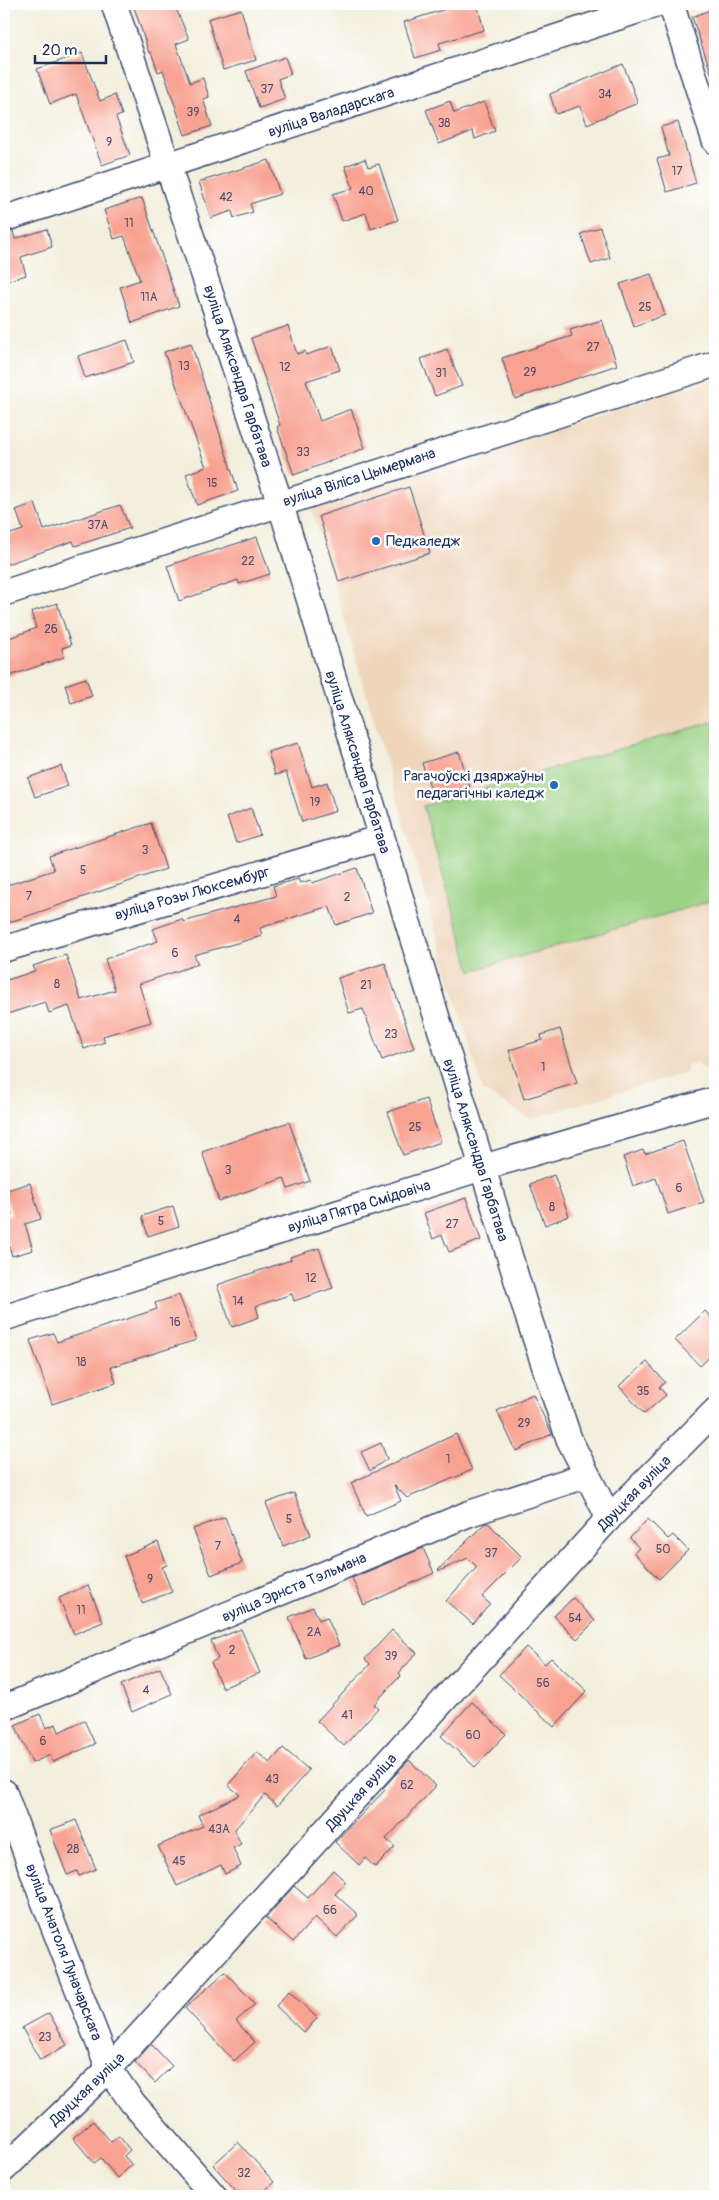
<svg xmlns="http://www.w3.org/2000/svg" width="719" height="2200" viewBox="0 0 719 2200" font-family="Pangolin,sans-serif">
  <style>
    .built { fill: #efd6bb }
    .green { fill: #9bd285; stroke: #5b8072 }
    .building { fill: #f8a291 }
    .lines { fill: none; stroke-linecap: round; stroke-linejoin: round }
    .street-casing { stroke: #3b4c71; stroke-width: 28 }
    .street { stroke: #fff; stroke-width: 25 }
    .poi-dot { fill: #1f6fb2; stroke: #fff; stroke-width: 2 }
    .labels { text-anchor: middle; stroke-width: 5; stroke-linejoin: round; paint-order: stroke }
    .number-label { font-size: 12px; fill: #524c6b }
    .street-label { font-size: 15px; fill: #1b2f5e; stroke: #fff }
    .poi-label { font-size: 15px; fill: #1b2f5e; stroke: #fff; text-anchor: start }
  </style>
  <rect width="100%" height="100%" fill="#fff"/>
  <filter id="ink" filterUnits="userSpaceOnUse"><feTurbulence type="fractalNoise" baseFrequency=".02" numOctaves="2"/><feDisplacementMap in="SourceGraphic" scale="10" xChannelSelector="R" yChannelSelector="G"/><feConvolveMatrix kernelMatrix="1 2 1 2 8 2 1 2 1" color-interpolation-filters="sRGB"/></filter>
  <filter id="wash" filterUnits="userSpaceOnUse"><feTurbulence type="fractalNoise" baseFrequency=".0096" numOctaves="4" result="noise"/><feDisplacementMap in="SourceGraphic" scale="20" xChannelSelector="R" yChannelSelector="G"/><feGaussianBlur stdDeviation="1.12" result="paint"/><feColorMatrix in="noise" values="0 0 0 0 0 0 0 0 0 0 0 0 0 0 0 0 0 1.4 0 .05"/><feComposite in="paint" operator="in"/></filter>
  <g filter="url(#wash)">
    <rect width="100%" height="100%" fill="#f3efdd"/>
    <!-- built -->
    <polygon class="built" points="715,378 715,1065 701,1069 699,1062 687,1065 687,1072 531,1119 483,1091 311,507"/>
    <!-- green -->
    <polygon class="green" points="715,721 715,900 471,971 423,806"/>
    <g id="blocks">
      <!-- building -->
      <g class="building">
        <polygon points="133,4 174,4 189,39 176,44 190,83 203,78 209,97 203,99 212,126 185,135 163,70 158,72 151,52 149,53"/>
        <polygon points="448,4 477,4 484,30 439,43 441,50 415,58 404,22 449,8"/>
        <polygon points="715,8 715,74 712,75 692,17"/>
        <polygon points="241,9 256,60 223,70 208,19"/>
        <polygon points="82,53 100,101 115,95 122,115 116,117 130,155 102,165 76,94 50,104 37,69"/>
        <polygon points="285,57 291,74 278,79 285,99 259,108 246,71"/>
        <polygon points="623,64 638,103 587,124 580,106 556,114 550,94"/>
        <polygon points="450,101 454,113 484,102 495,131 475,139 473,131 439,144 426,110"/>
        <polygon points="678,122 696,183 667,192 657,159 669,156 661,127"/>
        <polygon points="365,159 368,167 379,164 398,220 371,229 366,213 342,221 333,194 353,188 345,166"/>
        <polygon points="269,160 280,194 250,204 253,212 234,218 232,211 211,218 199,182"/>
        <polygon points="142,198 179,306 132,323 120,287 140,280 124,236 114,239 104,210"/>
        <polygon points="600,227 610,258 591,264 581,234"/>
        <polygon points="47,229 52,247 21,257 26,275 4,282 4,233 13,231 15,239"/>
        <polygon points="651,274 665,315 634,326 620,284"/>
        <polygon points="602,320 617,365 515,399 502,358 572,336 570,330"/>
        <polygon points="288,326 297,354 305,351 306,355 332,346 340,370 306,381 320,421 351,409 365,448 294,475 277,427 280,425 251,338"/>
        <polygon points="127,340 134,362 85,378 78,356"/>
        <polygon points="191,343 238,491 197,505 186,474 206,467 164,352"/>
        <polygon points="447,349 462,386 435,396 421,359"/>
        <polygon points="409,487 430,553 339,582 319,516"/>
        <polygon points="35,503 44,530 120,505 130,528 75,546 73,541 4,565 4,536 23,530 16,510"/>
        <polygon points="257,537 270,574 239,584 238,580 179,601 167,566"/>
        <polygon points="57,603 71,645 62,648 64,657 4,678 4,640 36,628 31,612"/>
        <polygon points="86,678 92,696 71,703 65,685"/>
        <polygon points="298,743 312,787 327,782 336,811 302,822 286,772 275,775 268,752"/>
        <polygon points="459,752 470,787 434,799 422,763"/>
        <polygon points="61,766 68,786 35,797 28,778"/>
        <polygon points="251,808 260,835 236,843 227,817"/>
        <polygon points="151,823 166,869 4,924 4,886 54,870 49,856"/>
        <polygon points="357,868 372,913 336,925 329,906 260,928 262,936 194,955 198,964 139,984 151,1022 103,1036 105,1042 84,1049 69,1006 49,1013 45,1002 4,1015 4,981 35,971 33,966 66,955 81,1000 115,990 105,959 158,941 153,929 182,919 183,922 276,896 273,886 298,879 300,883 311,880 312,883"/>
        <polygon points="385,963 414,1048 382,1060 363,1009 349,1013 338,978"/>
        <polygon points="560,1029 577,1083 524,1099 509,1050 542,1040 541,1035"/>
        <polygon points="426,1099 441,1142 403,1155 388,1112"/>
        <polygon points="289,1122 310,1181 288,1189 284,1178 219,1201 202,1152"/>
        <polygon points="683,1141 704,1202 668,1214 656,1178 633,1186 623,1157 643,1150 645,1154"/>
        <polygon points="554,1175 569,1216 545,1225 530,1184"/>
        <polygon points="30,1183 41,1219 25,1224 33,1250 12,1256 4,1229 4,1217 12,1215 4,1191"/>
        <polygon points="466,1198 481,1240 449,1252 442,1235 433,1239 424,1213"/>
        <polygon points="173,1206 179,1226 148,1236 142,1216"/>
        <polygon points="319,1248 333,1288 294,1301 292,1294 256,1306 259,1317 232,1327 217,1285 291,1260 290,1257"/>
        <polygon points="179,1295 196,1340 111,1367 116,1383 52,1404 30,1340 53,1333 57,1342 157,1309 155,1303"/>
        <polygon points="705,1311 715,1322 715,1352 700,1366 675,1340"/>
        <polygon points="647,1362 665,1382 659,1387 666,1395 644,1414 619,1386"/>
        <polygon points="533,1394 552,1434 516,1451 497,1411"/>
        <polygon points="456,1434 472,1470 407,1498 394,1485 401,1501 366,1516 351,1483"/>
        <polygon points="381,1443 387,1459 370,1471 361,1452"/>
        <polygon points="294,1493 311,1535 283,1546 266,1503"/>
        <polygon points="225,1517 242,1563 211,1575 193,1529"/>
        <polygon points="648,1519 668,1539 673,1535 688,1550 659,1579 634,1553 639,1548 630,1538"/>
        <polygon points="488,1523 522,1557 482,1597 490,1604 473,1624 446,1601 477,1567 468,1558 439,1571 438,1570 484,1524"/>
        <polygon points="158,1542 167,1565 162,1567 172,1592 142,1603 124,1556"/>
        <polygon points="423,1548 434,1573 364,1605 352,1578"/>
        <polygon points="88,1585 103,1622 74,1634 59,1598"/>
        <polygon points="573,1598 595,1621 577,1639 554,1616"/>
        <polygon points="313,1607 319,1620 327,1617 339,1645 306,1659 289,1617"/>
        <polygon points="241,1629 260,1673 222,1688 211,1662 218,1659 211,1641"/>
        <polygon points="392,1630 417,1653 399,1673 401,1675 374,1704 378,1708 344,1746 317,1721 370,1664 365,1659"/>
        <polygon points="526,1647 545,1664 551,1658 587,1691 554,1727 499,1675"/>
        <polygon points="160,1668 172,1694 132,1712 121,1685"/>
        <polygon points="472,1702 506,1734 475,1767 441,1736"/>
        <polygon points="40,1714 46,1728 56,1724 59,1732 84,1720 95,1744 53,1762 50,1755 32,1763 15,1725"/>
        <polygon points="283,1748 309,1770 277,1806 265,1795 234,1830 241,1844 233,1848 241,1866 225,1874 221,1865 177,1886 158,1846 203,1826 198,1815 240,1795 228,1785 257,1752 270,1763"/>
        <polygon points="409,1760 436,1786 386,1839 395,1847 375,1867 365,1858 359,1865 335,1842 385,1790 383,1788"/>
        <polygon points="76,1820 96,1869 79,1876 77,1871 67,1875 50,1830"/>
        <polygon points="333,1870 346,1882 335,1894 358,1915 337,1937 315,1917 293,1942 266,1918 294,1886 308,1898"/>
        <polygon points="225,1972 255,2004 236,2021 255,2042 234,2061 185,2008"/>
        <polygon points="289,1991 317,2018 304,2033 276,2006"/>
        <polygon points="49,2013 67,2045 40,2060 22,2028"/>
        <polygon points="151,2044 172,2066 155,2083 135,2062"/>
        <polygon points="93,2121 111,2142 119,2136 130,2150 124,2156 132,2165 117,2178 101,2158 94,2163 73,2138"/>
        <polygon points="238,2142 274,2182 259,2196 241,2196 213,2165"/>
      </g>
    </g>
  </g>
  <g filter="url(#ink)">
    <use href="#blocks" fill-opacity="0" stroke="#3b4c71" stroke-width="1"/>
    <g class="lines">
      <!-- street casing -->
      <g class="street-casing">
        <g id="street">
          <polyline points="114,4 280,503 526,1310 569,1439 609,1518"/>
          <polyline points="671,4 715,141"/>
          <polyline points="4,219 658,4"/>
          <polyline points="4,593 715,364"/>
          <polyline points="4,949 381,838"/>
          <polyline points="4,1318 481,1168 715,1100"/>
          <polyline points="4,1708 468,1514 587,1475"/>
          <polyline points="4,1792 38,1886 109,2069 132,2102 214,2196"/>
          <polyline points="4,2169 109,2069 609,1518 715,1411"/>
        </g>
      </g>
      <!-- street -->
      <use href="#street" class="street"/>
    </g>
  </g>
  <!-- markers -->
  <g class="poi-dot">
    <circle cx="376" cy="541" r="5"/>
    <circle cx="554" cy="785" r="5"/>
  </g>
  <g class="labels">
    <!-- number labels -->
    <g class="number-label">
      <text x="267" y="93">37</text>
      <text x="605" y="98">34</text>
      <text x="193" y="116">39</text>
      <text x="444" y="127">38</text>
      <text x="109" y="146">9</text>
      <text x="677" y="175">17</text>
      <text x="366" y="195">40</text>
      <text x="226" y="201">42</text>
      <text x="129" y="227">11</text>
      <text x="149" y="301">11А</text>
      <text x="645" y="311">25</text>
      <text x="593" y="351">27</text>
      <text x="184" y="370">13</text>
      <text x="285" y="371">12</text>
      <text x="530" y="376">29</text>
      <text x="441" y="377">31</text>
      <text x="303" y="456">33</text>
      <text x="212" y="487">15</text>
      <text x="98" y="529">37А</text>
      <text x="248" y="565">22</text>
      <text x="51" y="633">26</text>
      <text x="315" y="806">19</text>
      <text x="145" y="854">3</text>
      <text x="83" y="874">5</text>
      <text x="29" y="900">7</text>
      <text x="347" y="901">2</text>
      <text x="237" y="923">4</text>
      <text x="175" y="957">6</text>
      <text x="57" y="988">8</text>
      <text x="366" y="989">21</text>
      <text x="391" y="1038">23</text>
      <text x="543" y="1071">1</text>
      <text x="415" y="1131">25</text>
      <text x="228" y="1174">3</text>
      <text x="679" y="1192">6</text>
      <text x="552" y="1211">8</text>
      <text x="161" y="1225">5</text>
      <text x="452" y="1228">27</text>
      <text x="311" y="1282">12</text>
      <text x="238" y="1305">14</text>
      <text x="175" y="1326">16</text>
      <text x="81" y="1366">18</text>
      <text x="643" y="1395">35</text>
      <text x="524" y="1427">29</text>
      <text x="448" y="1463">1</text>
      <text x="289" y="1523">5</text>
      <text x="218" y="1550">7</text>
      <text x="663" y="1553">50</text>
      <text x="491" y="1557">37</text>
      <text x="150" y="1583">9</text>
      <text x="81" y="1614">11</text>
      <text x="575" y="1622">54</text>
      <text x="314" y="1636">2А</text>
      <text x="232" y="1654">2</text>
      <text x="391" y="1660">39</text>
      <text x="543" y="1687">56</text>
      <text x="146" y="1694">4</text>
      <text x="347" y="1719">41</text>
      <text x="473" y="1739">60</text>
      <text x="43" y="1745">6</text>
      <text x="272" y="1783">43</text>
      <text x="407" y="1789">62</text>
      <text x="219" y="1833">43А</text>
      <text x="73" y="1853">28</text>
      <text x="179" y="1865">45</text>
      <text x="330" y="1914">66</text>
      <text x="45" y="2041">23</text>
      <text x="244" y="2177">32</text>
    </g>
    <!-- street labels -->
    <g class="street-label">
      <text transform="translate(331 112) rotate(-18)" y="5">вуліца Валадарскага</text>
      <text transform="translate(238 376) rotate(72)" y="5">вуліца Аляксандра Гарбатава</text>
      <text transform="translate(359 477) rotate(-18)" y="5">вуліца Віліса Цымермана</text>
      <text transform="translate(358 762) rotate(73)" y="5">вуліца Аляксандра Гарбатава</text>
      <text transform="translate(192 893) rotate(-16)" y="5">вуліца Розы Люксембург</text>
      <text transform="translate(476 1150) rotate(73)" y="5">вуліца Аляксандра Гарбатава</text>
      <text transform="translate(359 1206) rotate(-17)" y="5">вуліца Пятра Смідовіча</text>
      <text transform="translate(634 1493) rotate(-46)" y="5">Друцкая вуліца</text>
      <text transform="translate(294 1587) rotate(-23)" y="5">вуліца Эрнста Тэльмана</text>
      <text transform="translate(361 1792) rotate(-48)" y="5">Друцкая вуліца</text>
      <text transform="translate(64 1952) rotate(69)" y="5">вуліца Анатоля Луначарскага</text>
      <text transform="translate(87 2089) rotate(-44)" y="5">Друцкая вуліца</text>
    </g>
    <!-- poi labels -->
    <g class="poi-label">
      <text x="386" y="546">Педкаледж</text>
      <text x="544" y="781" text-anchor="end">Рагачоўскі дзяржаўны<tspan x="544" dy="17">педагагічны каледж</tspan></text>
    </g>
  </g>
  <!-- margin -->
  <rect width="719" height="2200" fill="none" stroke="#fff" stroke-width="20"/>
  <!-- scale -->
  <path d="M35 55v8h71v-8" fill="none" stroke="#1b2f5e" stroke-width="2.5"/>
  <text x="42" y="55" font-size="15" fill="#1b2f5e" stroke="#ffffff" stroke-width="4" paint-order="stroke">20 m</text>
</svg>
